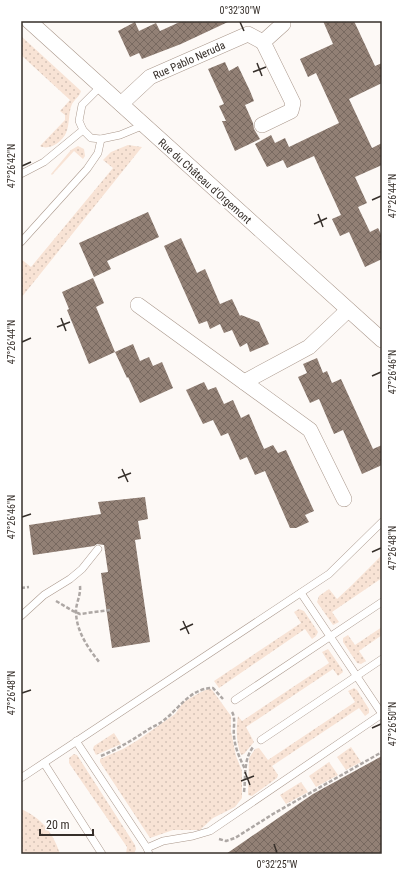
<svg xmlns="http://www.w3.org/2000/svg" width="403" height="875" viewBox="0 0 403 875" font-family="'Roboto Condensed',sans-serif">
  <style>
    .grass { fill: url(#grass-dots) }
    .building { fill: url(#building-cross-hatch) }
    .lines { fill: none; stroke-linecap: round; stroke-linejoin: round }
    .service-casing { stroke: #aa988c; stroke-width: 8 }
    .minor-casing { stroke: #aa988c; stroke-width: 16 }
    .path { stroke: #ada7a4; stroke-width: 2.5; stroke-dasharray: 4 2; stroke-linecap: butt }
    .service { stroke: #fff; stroke-width: 7 }
    .minor { stroke: #fff; stroke-width: 15 }
    .ticks { fill: none; stroke: #362f2a; stroke-width: 1.5 }
    .labels { text-anchor: middle; stroke-width: 4; stroke-linejoin: round; paint-order: stroke }
    .street-label { font-size: 11px; fill: #362f2a; stroke: #fff }
    .neatline { fill: none; stroke: #362f2a; stroke-width: 1.5 }
    .ticks-label { font-size: 10px; text-anchor: middle; fill: #362f2a }
  </style>
  <defs>
    <pattern id="grass-dots" width="8" height="8" patternUnits="userSpaceOnUse"><rect width="8" height="8" fill="#f8e3d5"/><path d="M2 2h.1M6 6h.1" fill="none" stroke="#d5c3b7" stroke-width="1.8" stroke-linecap="round"/></pattern>
    <pattern id="building-cross-hatch" width="8" height="8" patternUnits="userSpaceOnUse"><rect width="8" height="8" fill="#928075"/><path d="M0 0l8 8M0 8l8-8" fill="none" stroke="#786960"/></pattern>
  </defs>
  <rect width="100%" height="100%" fill="#fdf9f6"/>
  <!-- grass -->
  <g class="grass">
    <path d="M21,36L81,91C80,96 75,99 72,104C68,113 70,124 66,133C62,142 49,151 40,146L65,120V115L60,111L70,100L21,55Z"/>
    <polygon points="128,145 142,147 21,298 21,259 31,267 113,168 103,160 111,152"/>
    <polygon points="78,146 84,149 85,156 83,159 74,151 52,175 51,174 71,150"/>
    <polygon points="382,555 382,578 332,612 339,622 333,625 317,602 319,596 329,589 337,599 351,586"/>
    <polygon points="299,609 304,611 318,632 316,636 312,639 305,629 219,688 214,681 301,623 294,612"/>
    <polygon points="382,627 382,635 359,651 366,661 361,664 357,663 343,642 343,638 348,635 355,645"/>
    <path d="M328,649L342,669L343,672L338,676L333,669L246,727L254,742L244,754L241,755C236,743 236,728 238,716L242,721L329,663L322,652Z"/>
    <polygon points="354,688 357,690 369,709 369,713 365,716 359,708 272,766 278,775 277,778 252,796 248,795 249,758 255,749 259,748 268,760 355,702 348,691"/>
    <polygon points="208,689 211,689 213,691 231,716 231,731 236,756 242,771 242,798 235,807 213,818 200,830 173,830 150,838 100,762 100,759 123,749 138,740 175,714 182,704 185,701 201,692"/>
    <polygon points="114,733 121,744 96,755 93,749 94,746"/>
    <polygon points="351,747 361,762 346,770 337,757"/>
    <polygon points="74,754 77,755 135,845 136,849 134,854 126,854 127,847 69,763 69,758"/>
    <polygon points="329,762 338,775 316,787 309,776"/>
    <polygon points="301,782 308,792 286,804 280,795"/>
    <path d="M21,809C42,818 53,833 60,854H21Z"/>
  </g>
  <!-- building -->
  <g class="building">
    <polygon points="182,21 230,21 181,44 142,59 139,53 130,57 118,31 135,22 139,31 156,23 160,31"/>
    <polygon points="323,21 354,21 375,66 382,63 382,83 349,99 372,148 382,143 382,165 355,177 367,203 358,207 370,232 378,228 382,236 382,259 365,267 349,232 340,236 332,219 341,215 314,156 287,168 283,160 267,167 255,144 271,135 275,143 285,138 289,147 339,123 316,73 308,77 300,59 333,44"/>
    <polygon points="225,62 229,71 238,66 250,91 254,101 245,105 253,123 254,129 260,139 235,151 222,121 226,121 219,106 224,104 208,69"/>
    <polygon points="148,212 159,237 107,261 111,269 94,277 79,243"/>
    <polygon points="181,238 197,273 205,269 220,304 232,299 240,316 241,315 259,322 269,344 250,352 247,343 240,347 232,330 224,333 220,324 210,329 207,321 199,324 164,246"/>
    <polygon points="93,278 104,303 96,307 115,352 89,364 67,310 69,309 62,292"/>
    <polygon points="133,344 140,361 149,357 153,366 162,362 173,388 140,403 128,377 127,378 115,352"/>
    <polygon points="317,358 323,373 327,371 332,383 341,379 373,449 382,445 382,465 362,474 343,430 334,434 319,399 310,403 298,377 307,373 303,364"/>
    <polygon points="204,382 208,390 216,387 224,404 233,400 241,418 249,414 264,449 273,445 278,453 286,450 314,511 305,515 309,522 296,528 290,528 265,471 255,475 247,457 240,460 228,433 221,436 213,420 203,424 186,390"/>
    <polygon points="145,497 148,519 138,521 141,539 135,540 150,642 112,648 101,573 108,572 104,545 97,544 94,546 33,555 29,525 101,514 98,502"/>
    <polygon points="382,756 382,854 226,854 313,794"/>
  </g>
  <g class="lines">
    <!-- service casing -->
    <g class="service-casing">
      <g id="service">
        <polyline points="101,86 82,105 79,121 83,130 91,138 101,139 120,135 144,125"/>
        <polyline points="21,174 44,162 83,130"/>
        <polyline points="21,242 87,169 98,153 101,139"/>
        <polyline points="301,593 382,714"/>
        <polyline points="21,616 44,595 70,579 82,569 98,549"/>
        <polyline points="235,700 382,602"/>
        <polyline points="261,740 382,659"/>
        <polyline points="76,741 147,848 149,854"/>
        <polyline points="44,763 102,854"/>
        <polyline points="21,778 329,574 382,522"/>
        <polyline points="147,848 163,841 193,836 210,831 382,714"/>
      </g>
    </g>
    <!-- minor casing -->
    <g class="minor-casing">
      <g id="minor">
        <polyline points="29,21 382,340"/>
        <polyline points="121,104 150,77 248,34 263,42"/>
        <polyline points="262,125 291,111 293,103 263,42 283,24 282,21"/>
        <polyline points="138,305 310,430 344,499"/>
        <polyline points="244,382 309,347 348,310"/>
      </g>
    </g>
    <!-- path -->
    <g class="path">
      <path d="M80,586C81,595 76,603 76,611C76,631 88,648 100,663"/>
      <polyline points="21,588 29,587"/>
      <polyline points="56,601 73,611 80,614 110,610"/>
      <path d="M232,712C236,718 233,729 234,736C235,748 240,759 245,769"/>
      <path d="M101,756C118,749 134,739 149,729C154,726 159,724 163,721C179,709 190,688 213,688L223,699"/>
      <path d="M244,792C246,776 243,761 253,747"/>
      <polyline points="219,839 226,841 235,838 273,814 382,752"/>
    </g>
    <!-- service -->
    <use href="#service" class="service"/>
    <!-- minor -->
    <use href="#minor" class="minor"/>
  </g>
  <!-- ticks -->
  <path class="ticks" d="M240,22L244,31M257,63L262,76M253,72L266,67M22,166L31,162M372,200L381,196M318,214L323,227M314,224L327,218M61,318L66,331M57,327L70,322M22,342L31,338M372,376L381,372M122,469L128,482M118,478L131,473M22,517L31,514M372,552L381,548M183,621L189,634M180,630L193,624M22,693L31,690M372,728L381,724M245,772L250,785M241,781L254,776M274,844L277,853"/>
  <g class="labels">
    <!-- street labels -->
    <g class="street-label">
      <text transform="translate(189 60) rotate(-24)" y="4">Rue Pablo Neruda</text>
      <text transform="translate(205 181) rotate(42)" y="4">Rue du Château d'Orgemont</text>
    </g>
  </g>
  <!-- border -->
  <rect width="403" height="875" fill="none" stroke="#ffffff" stroke-width="44"/>
  <!-- scale -->
  <path d="M40 829v6h53v-6" fill="none" stroke="#362f2a" stroke-width="2"/>
  <text x="46" y="829" font-size="12" fill="#362f2a" stroke="#ffffff" stroke-width="3" paint-order="stroke">20 m</text>
  <rect x="22" y="22" width="359" height="831" class="neatline"/>
  <g class="ticks-label">
    <text x="240" y="14">0°32'30"W</text>
    <text transform="translate(11 166) rotate(-90)" y="4">47°26'42"N</text>
    <text transform="translate(392 196) rotate(-90)" y="4">47°26'44"N</text>
    <text transform="translate(11 342) rotate(-90)" y="4">47°26'44"N</text>
    <text transform="translate(392 372) rotate(-90)" y="4">47°26'46"N</text>
    <text transform="translate(11 517) rotate(-90)" y="4">47°26'46"N</text>
    <text transform="translate(392 548) rotate(-90)" y="4">47°26'48"N</text>
    <text transform="translate(11 693) rotate(-90)" y="4">47°26'48"N</text>
    <text transform="translate(392 724) rotate(-90)" y="4">47°26'50"N</text>
    <text x="277" y="868">0°32'25"W</text>
  </g>
</svg>
